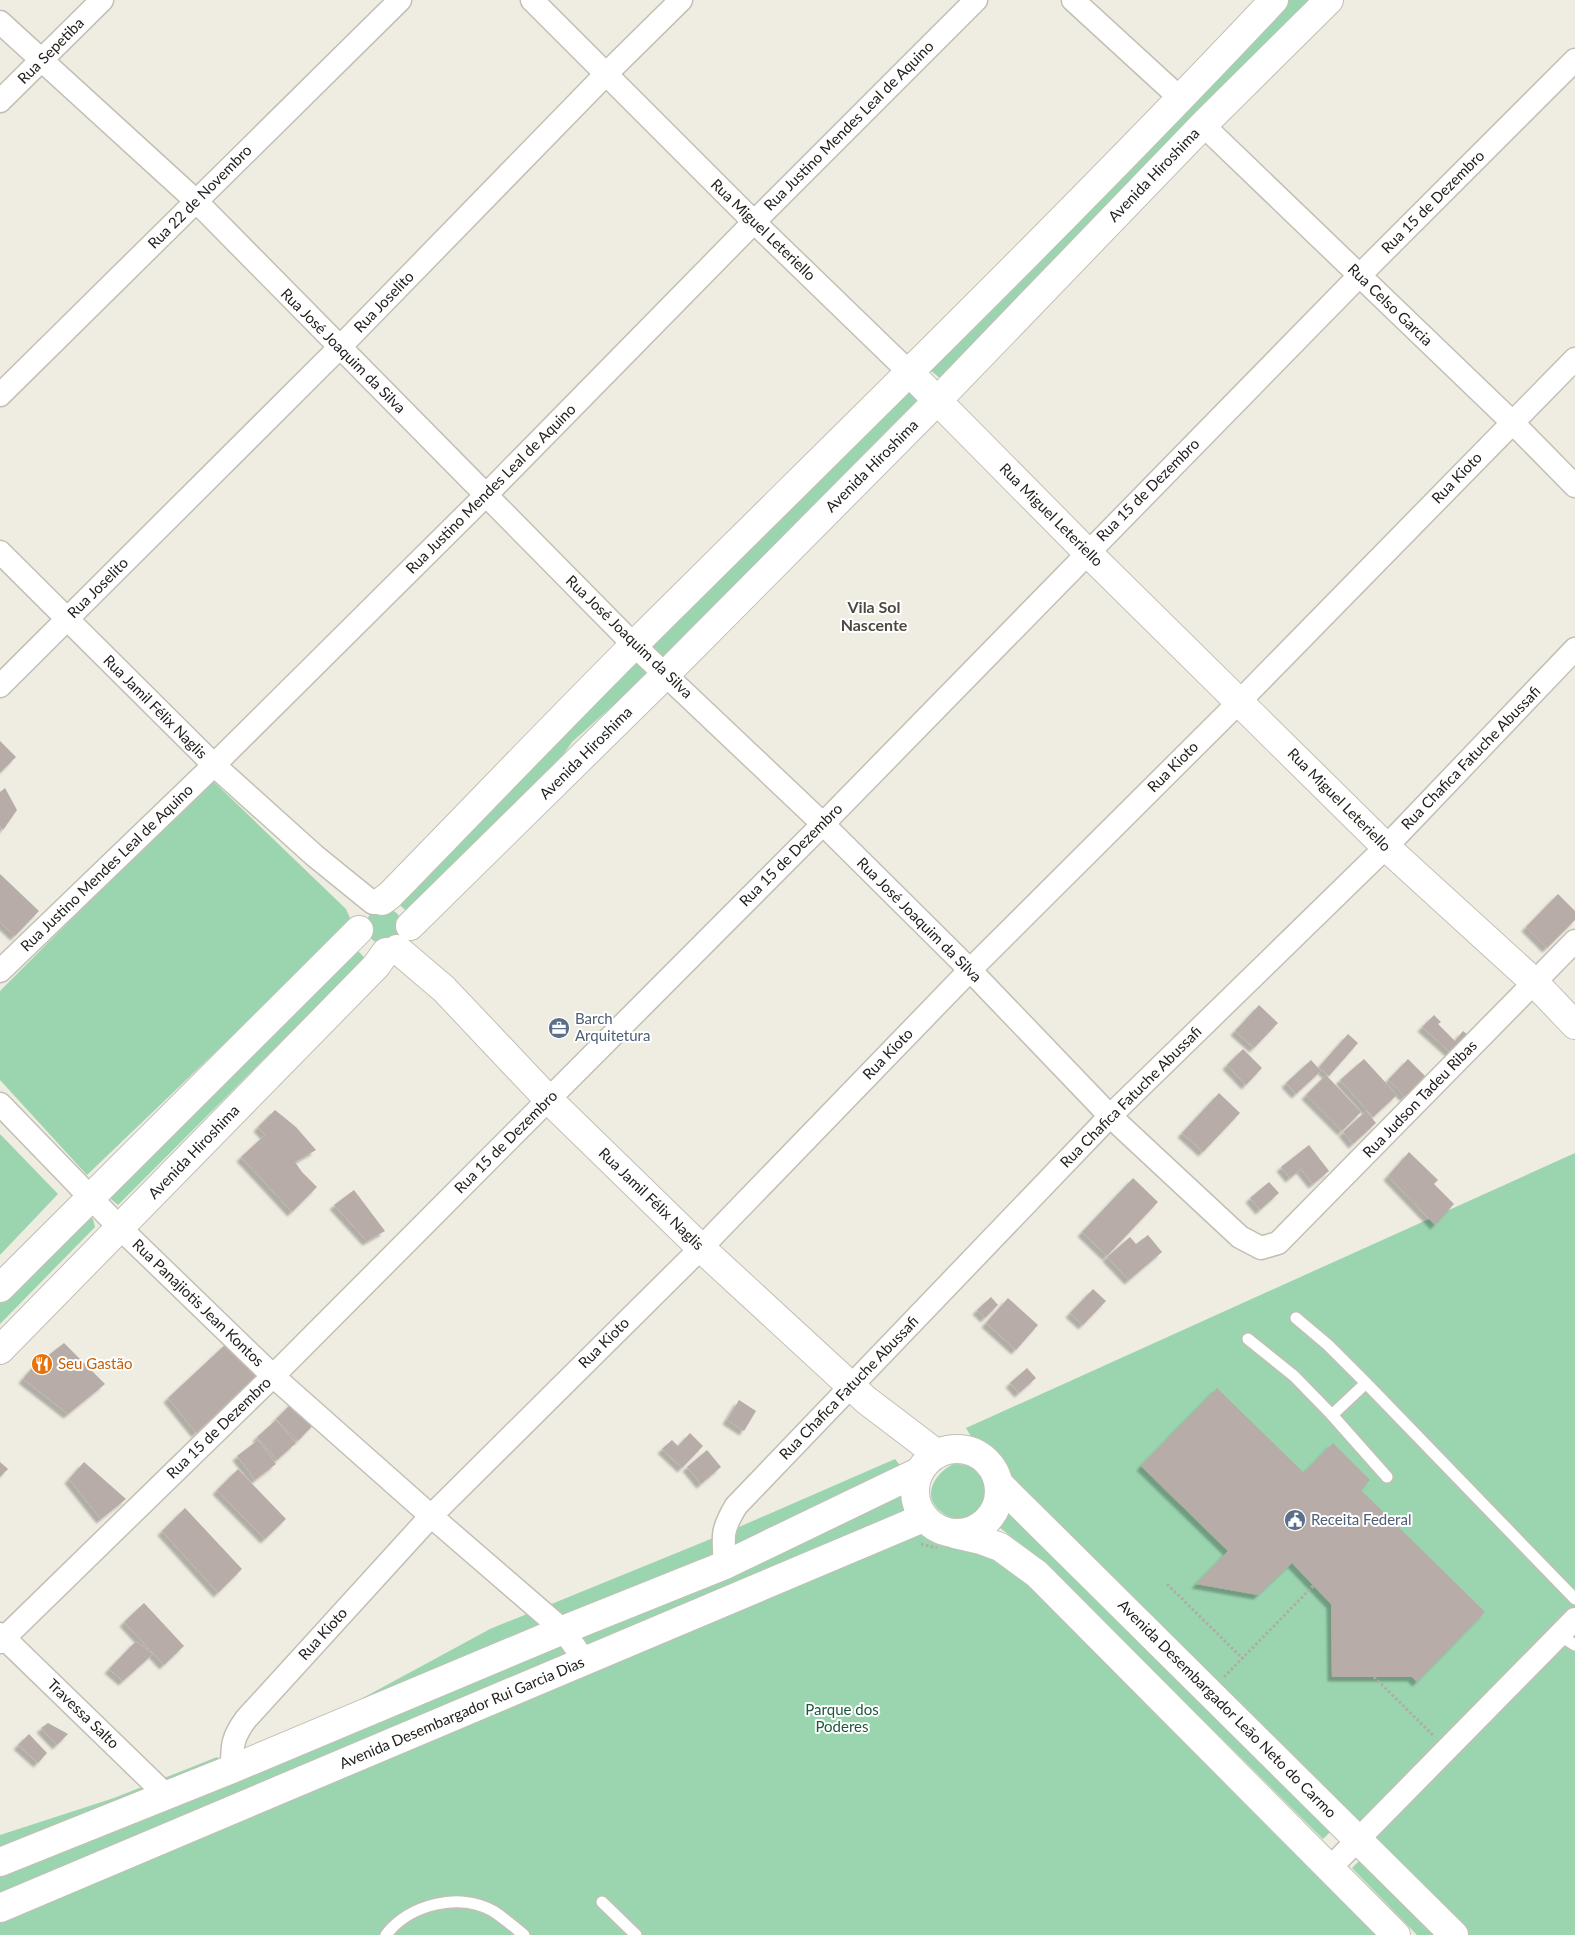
<svg xmlns="http://www.w3.org/2000/svg" width="1575" height="1935" viewBox="0 0 1575 1935" font-family="Lato,sans-serif">
  <style>
    .green { fill: #9bd5b0 }
    .building { fill: #b7aca8; filter: url(#shadow) }
    .lines { fill: none; stroke-linecap: round; stroke-linejoin: round }
    .service-casing { stroke: #c3bfb5; stroke-width: 14 }
    .minor-casing { stroke: #c3bfb5; stroke-width: 25 }
    .tertiary-casing { stroke: #c3bfb5; stroke-width: 30 }
    .secondary-casing { stroke: #c3bfb5; stroke-width: 30 }
    .path { stroke: #afada4; stroke-width: 3; stroke-dasharray: 2.5 2.5; stroke-linecap: butt }
    .service { stroke: #fff; stroke-width: 11 }
    .minor { stroke: #fff; stroke-width: 22 }
    .tertiary { stroke: #fff; stroke-width: 28 }
    .secondary { stroke: #fff; stroke-width: 28 }
    .labels { text-anchor: middle; stroke-width: 4; stroke-linejoin: round; paint-order: stroke }
    .street-label { font-size: 15px; fill: #201e1b; stroke: #fff }
    .service-label { font-size: 15px; fill: #4e5e75; stroke: #fff; text-anchor: start }
    .food-label { font-size: 15px; fill: #c56008; stroke: #fff; text-anchor: start }
    .park-label { font-size: 15px; fill: #1b5938; stroke: #fff }
    .neighbourhood-label { font-size: 16px; font-weight: bold; fill: #4c4940; stroke: #fff }
  </style>
  <defs>
    <filter id="shadow"><feDropShadow dx="-4.5" dy="4.5" stdDeviation="1" flood-color="#0004"/></filter>
  </defs>
  <rect width="100%" height="100%" fill="#efece1"/>
  <!-- green -->
  <g class="green">
    <polygon points="1282,0 1315,0 941,379 925,366"/>
    <polygon points="907,386 921,398 655,668 572,742 547,778 412,916 392,898"/>
    <polygon points="211,779 346,909 350,918 348,925 87,1175 0,1080 0,991"/>
    <circle cx="384" cy="926" r="18"/>
    <polygon points="351,944 367,960 288,1035 118,1205 105,1194"/>
    <polygon points="0,1134 58,1194 0,1255"/>
    <polygon points="1575,1153 1575,1935 1454,1935 999,1484 966,1428"/>
    <polygon points="85,1214 93,1219 95,1227 0,1324 0,1301"/>
    <polygon points="895,1459 955,1534 1000,1547 1396,1935 0,1935 0,1835 114,1798 217,1757 232,1769 490,1629 723,1534"/>
    <path d="M953,1464C972,1464 978,1469 988,1485L1337,1825L1323,1839L1045,1563L981,1513C976,1515 971,1518 966,1519C957,1521 951,1518 944,1514C920,1498 933,1475 953,1464Z"/>
    <polygon points="1364,1856 1443,1935 1417,1935 1352,1868"/>
  </g>
  <!-- building -->
  <g class="building">
    <polygon points="0,741 16,757 0,773"/>
    <polygon points="5,788 17,810 3,830 0,826 0,792"/>
    <polygon points="0,874 39,911 15,936 0,922"/>
    <polygon points="1558,894 1575,911 1575,920 1547,948 1526,927"/>
    <polygon points="1259,1005 1278,1023 1254,1048 1235,1031"/>
    <polygon points="1434,1015 1441,1022 1438,1024 1455,1041 1463,1031 1468,1035 1451,1053 1422,1027"/>
    <polygon points="1348,1034 1358,1043 1329,1076 1319,1067"/>
    <polygon points="1243,1049 1262,1068 1246,1085 1227,1065"/>
    <polygon points="1364,1059 1397,1095 1373,1117 1340,1080"/>
    <polygon points="1408,1059 1425,1076 1405,1097 1388,1080"/>
    <polygon points="1311,1060 1321,1071 1296,1094 1286,1083"/>
    <polygon points="1326,1075 1361,1112 1342,1131 1306,1095"/>
    <polygon points="1219,1093 1240,1113 1203,1152 1182,1133"/>
    <polygon points="275,1110 296,1127 316,1150 295,1162 302,1172 317,1187 292,1212 241,1157 265,1135 258,1127"/>
    <polygon points="1366,1111 1376,1123 1353,1144 1343,1132"/>
    <polygon points="1309,1145 1329,1171 1313,1184 1301,1169 1290,1178 1281,1167"/>
    <polygon points="1409,1152 1438,1180 1434,1184 1454,1204 1435,1225 1388,1176"/>
    <polygon points="1133,1178 1158,1202 1107,1256 1082,1232"/>
    <polygon points="1269,1182 1279,1193 1260,1210 1250,1198"/>
    <polygon points="354,1190 385,1231 367,1241 334,1205"/>
    <polygon points="1148,1235 1162,1252 1129,1280 1107,1257 1130,1237 1136,1244"/>
    <polygon points="1093,1289 1106,1301 1083,1325 1070,1313"/>
    <polygon points="991,1297 998,1305 985,1318 977,1310"/>
    <polygon points="1008,1298 1038,1325 1016,1350 986,1323"/>
    <polygon points="64,1343 105,1384 68,1414 23,1379 32,1368"/>
    <polygon points="227,1343 257,1377 196,1433 168,1398"/>
    <polygon points="1027,1368 1036,1378 1019,1393 1010,1383"/>
    <polygon points="1217,1388 1304,1473 1333,1443 1370,1480 1361,1490 1485,1612 1417,1682 1412,1677 1332,1677 1331,1604 1292,1563 1258,1595 1196,1584 1228,1551 1141,1466"/>
    <polygon points="739,1400 756,1411 744,1431 727,1420"/>
    <polygon points="294,1401 316,1422 298,1441 276,1419"/>
    <polygon points="276,1420 296,1443 277,1460 257,1437"/>
    <polygon points="690,1433 703,1446 682,1468 662,1449 672,1440 678,1446"/>
    <polygon points="258,1440 276,1464 255,1480 237,1456"/>
    <polygon points="707,1450 721,1467 701,1484 687,1467"/>
    <polygon points="0,1462 8,1469 0,1477"/>
    <polygon points="84,1462 126,1499 101,1519 69,1479"/>
    <polygon points="238,1469 286,1519 265,1539 217,1490"/>
    <polygon points="185,1508 242,1569 218,1593 162,1531"/>
    <polygon points="144,1603 184,1646 164,1665 124,1622"/>
    <polygon points="136,1641 153,1654 123,1681 109,1669"/>
    <polygon points="48,1723 68,1734 57,1745 41,1728"/>
    <polygon points="29,1734 47,1753 38,1763 18,1745"/>
  </g>
  <g class="lines">
    <!-- service casing -->
    <g class="service-casing">
      <g id="service">
        <polyline points="1296,1318 1328,1345 1366,1383 1575,1599"/>
        <polyline points="1248,1339 1294,1376 1332,1415 1366,1383"/>
        <polyline points="1332,1415 1387,1477"/>
        <polyline points="1559,1635 1575,1645"/>
        <polyline points="602,1902 636,1935"/>
        <path d="M386,1935C409,1904 460,1892 493,1911C504,1918 514,1927 524,1935"/>
      </g>
    </g>
    <!-- minor casing -->
    <g class="minor-casing">
      <g id="minor">
        <polyline points="532,0 754,222 910,373"/>
        <polyline points="1073,0 1181,99"/>
        <polyline points="0,22 196,201 634,645 823,824 970,970 1110,1116 1240,1237 1261,1248 1278,1243 1575,941"/>
        <polyline points="0,101 102,0"/>
        <polyline points="1203,125 1512,422 1575,486"/>
        <polyline points="0,395 400,0"/>
        <polyline points="0,552 214,765 315,856 373,903"/>
        <polyline points="0,686 339,348 605,75 681,0"/>
        <polyline points="0,971 214,765 486,495 754,222 976,0"/>
        <polyline points="0,1104 120,1228 273,1376 431,1516 563,1630 585,1661"/>
        <path d="M725,1565C723,1536 721,1531 736,1506L1110,1116L1386,847L1575,649"/>
        <polyline points="0,1634 165,1794"/>
        <polyline points="0,1642 273,1376 823,824 1359,276 1575,60"/>
        <path d="M232,1769C232,1745 232,1738 246,1719L431,1516L701,1248L970,970L1239,702L1575,359"/>
        <polyline points="1330,1868 1575,1619"/>
      </g>
    </g>
    <!-- tertiary casing -->
    <g class="tertiary-casing">
      <g id="tertiary">
        <polyline points="910,373 1087,552 1386,847 1534,982 1575,1025"/>
        <polyline points="397,949 444,989 548,1099 701,1248 866,1400 937,1454"/>
      </g>
    </g>
    <!-- secondary casing -->
    <g class="secondary-casing">
      <g id="secondary">
        <path d="M382,901L390,895C472,811 554,725 637,642C851,429 1068,219 1274,0"/>
        <polyline points="410,926 666,674 937,401 1203,125 1329,0"/>
        <polyline points="0,1288 359,930"/>
        <polyline points="0,1350 376,966 386,952"/>
        <circle cx="957" cy="1491" r="42"/>
        <polyline points="999,1484 1454,1935"/>
        <polyline points="955,1534 981,1540 1000,1547 1037,1574 1396,1935"/>
        <polyline points="0,1862 232,1769 563,1630 725,1565 920,1471"/>
        <polyline points="0,1908 923,1518"/>
      </g>
    </g>
    <!-- path -->
    <g class="path">
      <polyline points="921,1544 937,1548"/>
      <polyline points="1167,1584 1242,1658"/>
      <polyline points="1224,1677 1314,1585"/>
      <polyline points="1374,1677 1434,1736"/>
    </g>
    <!-- service -->
    <use href="#service" class="service"/>
    <!-- minor -->
    <use href="#minor" class="minor"/>
    <!-- tertiary -->
    <use href="#tertiary" class="tertiary"/>
    <!-- secondary -->
    <use href="#secondary" class="secondary"/>
  </g>
  <!-- icons -->
  <defs>
    <g id="office-disc" transform="scale(1.125)"><circle r="9.5" fill="#5c6f8a" stroke="#fff"/><path d="M-6-3h4V-5.5h4V-3h4V5H-6ZM-1-4.5V-3h2v-1.5ZM-6 0V1H6V0Z" fill="#fff"/></g>
    <g id="restaurant-disc" transform="scale(1.125)"><circle r="9.5" fill="#e8710a" stroke="#fff"/><path d="M-5-6h1v4h1v-4h1v4h1v-4h1v5L-1.5 .5V6h-2V.5L-5-1ZM5-6V6H3V1.5H1.5Q1.5-4 5-6Z" fill="#fff"/></g>
    <g id="civic-disc" transform="scale(1.125)"><circle r="9.5" fill="#5c6f8a" stroke="#fff"/><path d="M-.6-6.5H3V-4.5H.6V-3L4-1V1h2V6H-6V1h2V-1L-.6-3ZM-1.2 2.5V6h2.4V2.5Z" fill="#fff"/></g>
  </defs>
  <g fill-rule="evenodd">
    <use href="#office-disc" x="559" y="1028"/>
    <use href="#restaurant-disc" x="42" y="1364"/>
    <use href="#civic-disc" x="1295" y="1520"/>
  </g>
  <g class="labels">
    <!-- street labels -->
    <g class="street-label">
      <text transform="translate(51 51) rotate(-45)" y="5">Rua Sepetiba</text>
      <text transform="translate(849 126) rotate(-45)" y="5">Rua Justino Mendes Leal de Aquino</text>
      <text transform="translate(1154 175) rotate(-46)" y="5">Avenida Hiroshima</text>
      <text transform="translate(200 197) rotate(-45)" y="5">Rua 22 de Novembro</text>
      <text transform="translate(1433 202) rotate(-45)" y="5">Rua 15 de Dezembro</text>
      <text transform="translate(763 230) rotate(44)" y="5">Rua Miguel Leteriello</text>
      <text transform="translate(384 302) rotate(-46)" y="5">Rua Joselito</text>
      <text transform="translate(1390 305) rotate(44)" y="5">Rua Celso Garcia</text>
      <text transform="translate(343 351) rotate(45)" y="5">Rua José Joaquim da Silva</text>
      <text transform="translate(872 466) rotate(-45)" y="5">Avenida Hiroshima</text>
      <text transform="translate(1457 478) rotate(-46)" y="5">Rua Kioto</text>
      <text transform="translate(491 489) rotate(-45)" y="5">Rua Justino Mendes Leal de Aquino</text>
      <text transform="translate(1148 490) rotate(-45)" y="5">Rua 15 de Dezembro</text>
      <text transform="translate(1051 515) rotate(45)" y="5">Rua Miguel Leteriello</text>
      <text transform="translate(98 588) rotate(-45)" y="5">Rua Joselito</text>
      <text transform="translate(629 637) rotate(44)" y="5">Rua José Joaquim da Silva</text>
      <text transform="translate(155 707) rotate(45)" y="5">Rua Jamil Félix Naglis</text>
      <text transform="translate(586 753) rotate(-45)" y="5">Avenida Hiroshima</text>
      <text transform="translate(1471 758) rotate(-46)" y="5">Rua Chafica Fatuche Abussafi</text>
      <text transform="translate(1173 767) rotate(-45)" y="5">Rua Kioto</text>
      <text transform="translate(1339 800) rotate(45)" y="5">Rua Miguel Leteriello</text>
      <text transform="translate(791 855) rotate(-45)" y="5">Rua 15 de Dezembro</text>
      <text transform="translate(107 868) rotate(-44)" y="5">Rua Justino Mendes Leal de Aquino</text>
      <text transform="translate(919 920) rotate(45)" y="5">Rua José Joaquim da Silva</text>
      <text transform="translate(888 1054) rotate(-46)" y="5">Rua Kioto</text>
      <text transform="translate(1131 1097) rotate(-45)" y="5">Rua Chafica Fatuche Abussafi</text>
      <text transform="translate(1420 1099) rotate(-46)" y="5">Rua Judson Tadeu Ribas</text>
      <text transform="translate(506 1142) rotate(-45)" y="5">Rua 15 de Dezembro</text>
      <text transform="translate(194 1152) rotate(-46)" y="5">Avenida Hiroshima</text>
      <text transform="translate(651 1199) rotate(44)" y="5">Rua Jamil Félix Naglis</text>
      <text transform="translate(198 1303) rotate(44)" y="5">Rua Panajiotis Jean Kontos</text>
      <text transform="translate(604 1343) rotate(-45)" y="5">Rua Kioto</text>
      <text transform="translate(849 1388) rotate(-46)" y="5">Rua Chafica Fatuche Abussafi</text>
      <text transform="translate(219 1428) rotate(-44)" y="5">Rua 15 de Dezembro</text>
      <text transform="translate(323 1634) rotate(-48)" y="5">Rua Kioto</text>
      <text transform="translate(1227 1709) rotate(45)" y="5">Avenida Desembargador Leão Neto do Carmo</text>
      <text transform="translate(462 1713) rotate(-23)" y="5">Avenida Desembargador Rui Garcia Dias</text>
      <text transform="translate(83 1714) rotate(44)" y="5">Travessa Salto</text>
    </g>
    <!-- service labels -->
    <g class="service-label">
      <text x="575" y="1024">Barch<tspan x="575" dy="17">Arquitetura</tspan></text>
      <text x="1311" y="1525">Receita Federal</text>
    </g>
    <!-- food labels -->
    <g class="food-label">
      <text x="58" y="1369">Seu Gastão</text>
    </g>
    <!-- park labels -->
    <g class="park-label">
      <text x="842" y="1715">Parque dos<tspan x="842" dy="17">Poderes</tspan></text>
    </g>
    <!-- neighbourhood labels -->
    <g class="neighbourhood-label">
      <text x="874" y="613">Vila Sol<tspan x="874" dy="18">Nascente</tspan></text>
    </g>
  </g>
</svg>
